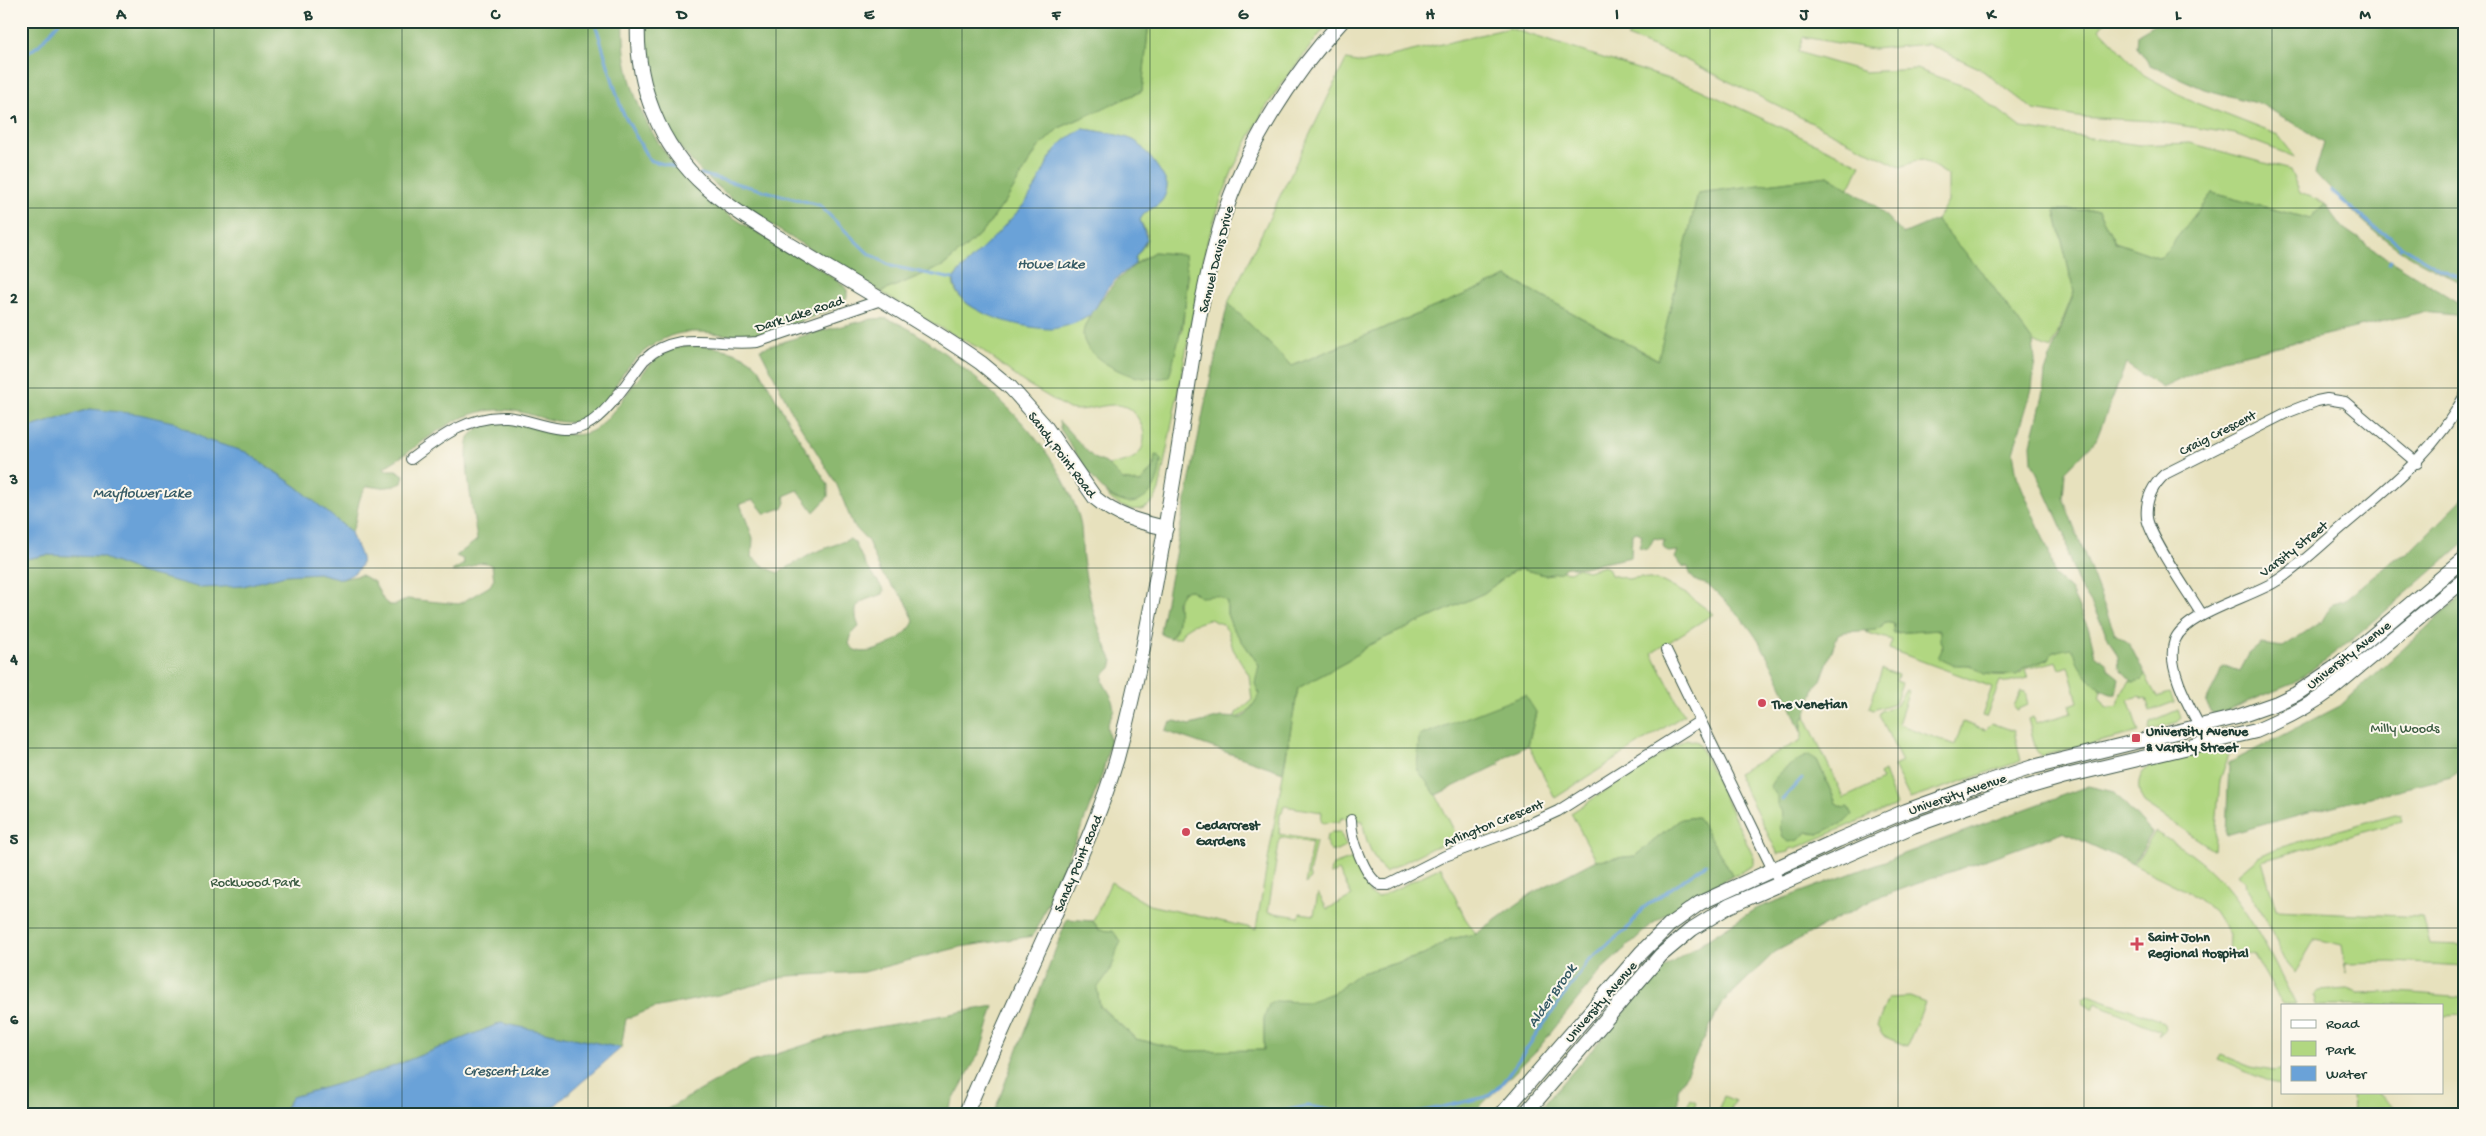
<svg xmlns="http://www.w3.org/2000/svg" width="2486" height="1136" viewBox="0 0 2486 1136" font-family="'Gochi Hand',sans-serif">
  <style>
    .green { fill: #b1d781; stroke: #688a5a; fill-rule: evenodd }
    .forest { fill: #8cb86f; stroke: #567a52 }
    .water { fill: #6aa2d8; stroke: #447086 }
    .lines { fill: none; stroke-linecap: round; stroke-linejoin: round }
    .stream { stroke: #6aa2d8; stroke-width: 3 }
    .street-casing { stroke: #3d5649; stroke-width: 12 }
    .secondary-casing { stroke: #3d5649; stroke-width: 16 }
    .street { stroke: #fff; stroke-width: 10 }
    .secondary { stroke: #fff; stroke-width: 14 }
    .grid { fill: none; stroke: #1f3d34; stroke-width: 1; stroke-opacity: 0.55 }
    .poi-dot { fill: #d1495b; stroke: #fbf7ec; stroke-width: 2 }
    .labels { text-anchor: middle; stroke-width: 4; stroke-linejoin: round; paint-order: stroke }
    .street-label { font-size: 14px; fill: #1f3d34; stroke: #fbf7ec }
    .poi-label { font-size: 14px; font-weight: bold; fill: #1f3d34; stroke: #fbf7ec; text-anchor: start }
    .park-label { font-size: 14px; fill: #3c5c43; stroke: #fbf7ec }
    .water-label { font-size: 15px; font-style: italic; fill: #365b65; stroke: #fbf7ec }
    .neatline { fill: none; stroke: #1f3d34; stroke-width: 2 }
    .grid-label { font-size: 16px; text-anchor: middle; font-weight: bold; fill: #1f3d34 }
  </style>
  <rect width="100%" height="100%" fill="#fbf7ec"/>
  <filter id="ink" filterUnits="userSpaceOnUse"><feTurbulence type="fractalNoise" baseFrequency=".02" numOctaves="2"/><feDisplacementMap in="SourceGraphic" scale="10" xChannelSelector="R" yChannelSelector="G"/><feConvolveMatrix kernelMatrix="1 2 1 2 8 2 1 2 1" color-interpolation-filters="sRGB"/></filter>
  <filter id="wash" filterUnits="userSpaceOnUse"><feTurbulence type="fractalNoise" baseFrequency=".0096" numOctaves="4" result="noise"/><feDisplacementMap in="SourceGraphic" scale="20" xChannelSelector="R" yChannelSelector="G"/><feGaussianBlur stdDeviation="1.12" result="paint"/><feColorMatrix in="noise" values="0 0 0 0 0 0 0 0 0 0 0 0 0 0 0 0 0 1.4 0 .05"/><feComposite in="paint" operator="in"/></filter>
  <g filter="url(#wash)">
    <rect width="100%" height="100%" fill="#e7e1bd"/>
    <!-- green -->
    <g class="green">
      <path d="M1149,21H1330L1285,79L1264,110L1233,169L1221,200L1207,243L1159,490C1149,519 1121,512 1105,493C1137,516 1157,493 1161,460L1153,463V470L1147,474L1141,483L1123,480L1108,465C1122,462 1139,461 1143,445C1145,437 1144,430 1140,422C1124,389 1093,415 1069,409L1022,381L981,349L937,326L881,292L943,266L967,246L986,228L1007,199L1038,148L1059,128L1142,91ZM1083,129C1094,130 1127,136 1135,141C1142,145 1169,180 1167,187C1164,210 1147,205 1140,220L1147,234L1145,244L1135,258V264L1154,252L1184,255L1188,278L1182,332L1084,335L1089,316C1072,325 1044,326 1025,325C1019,325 1013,322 1007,320C988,315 953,305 953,279C954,275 990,242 995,236C1006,223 1019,212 1028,199C1049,168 1045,148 1083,129Z"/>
      <polygon points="1647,21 2106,21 2100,29 2144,75 2196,103 2278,135 2295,157 2235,134 2153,121 2078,117 2034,110 1979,68 1927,44 1873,49 1803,37 1798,52 1865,72 1916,69 1969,88 2022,128 2139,145 2190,143 2290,170 2300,193 2325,203 2310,219 2212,193 2161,258 2115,242 2098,210 2055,211 2074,292 2051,349 2033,342 1986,277 1936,220 1948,202 1948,175 1922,159 1900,167 1684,59 1627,37"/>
      <polygon points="1509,28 1697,88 1861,165 1848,189 1828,176 1698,193 1659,360 1507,277 1292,366 1228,303 1346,60 1362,63"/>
      <path d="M1604,566L1608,568L1611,575L1628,579L1641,577L1663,582L1688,595L1713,614L1652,653L1684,715L1555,798L1528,745L1536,713L1418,769L1436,795L1459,840L1432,848L1385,872C1373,860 1364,838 1363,821L1342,818L1339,822L1323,823L1321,821L1322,812L1284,806L1282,813L1280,814L1279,834L1316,841L1309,875L1311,879L1305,884L1312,843L1280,837L1268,912L1299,917L1300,913L1314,915L1318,893L1327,909L1352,896L1339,871L1331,874L1330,872L1333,865L1353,858L1370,894L1377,898L1441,867L1465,918L1476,934L1450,939L1424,955L1358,974L1333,993L1308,1003L1283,1001L1264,1019V1050L1188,1051L1136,1039L1100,1006L1097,988C1122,957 1116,951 1093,921L1111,882L1149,905L1256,929L1298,688L1348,661L1369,645L1484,593L1513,571L1521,569L1545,575L1562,571L1570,572L1577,568L1587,571Z"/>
      <path d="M1191,590L1200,597L1216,594L1227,602V614L1232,627L1259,665L1257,689L1260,694C1256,703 1245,717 1235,718L1236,713L1252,700L1249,675L1233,649L1228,631L1222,624L1210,619L1192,625L1184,630L1180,638H1169C1185,629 1172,604 1183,591Z"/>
      <path d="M1885,622L1894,624L1893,633L1940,630L1942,650L1959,665C1970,663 1972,667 1981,672C1990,677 2012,676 2022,672L2023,668L2047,660L2053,652L2070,647L2075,652L2078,663L2102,691L2100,698L2107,708L2117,706L2122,692L2130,681L2133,682L2145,675L2157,697L2170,693L2174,702L2150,711L2146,698L2142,699L2141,696L2128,699L2139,732L2041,756L2036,750L2028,719L2033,717L2036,723L2072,713L2070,705L2078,702L2068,666L2060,669L2057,661L2025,669L2028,678L2008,683L2000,681L1986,717L1982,716L1992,687L1889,649L1892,640L1865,632L1881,627Z"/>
      <polygon points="1882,669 1898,675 1896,681 1902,683 1895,703 1873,710 1869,708"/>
      <polygon points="1905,690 1909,691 1898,724 1955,745 1963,722 1985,730 1992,723 2014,731 2021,761 1910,799 1894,766 1902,762 1879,715 1881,711 1897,705"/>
      <polygon points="2021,691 2025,692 2028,705 2017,710 2014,706"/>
      <polygon points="2178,710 2181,718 2178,722 2149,730 2150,722"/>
      <path d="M1805,716L1844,798L1882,780L1879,774L1884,771L1896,805L1796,848L1789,849L1788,852L1778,854L1737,773L1800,741L1802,737V720ZM1805,757L1817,760L1837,805L1844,808L1815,834L1807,832L1803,837L1780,826L1783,812C1774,801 1776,781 1785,770C1791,764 1799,763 1805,757Z"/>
      <polygon points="1686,739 1698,742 1754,858 1754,865 1733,876 1697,817 1681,819 1635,856 1596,860 1571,813"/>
      <path d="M2232,746L2220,780L2214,850L2144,803C2134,787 2138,770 2156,763Z"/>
      <polygon points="2394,814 2400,815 2402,821 2262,861 2276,910 2423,917 2430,944 2465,945 2465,966 2392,962 2345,963 2346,973 2342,945 2315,939 2295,973 2287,963 2259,907 2244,885 2246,883 2238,874 2258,857 2275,849"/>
      <polygon points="1340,832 1346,846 1337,851 1330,850 1326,842 1327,835 1332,832"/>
      <path d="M2155,832C2167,839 2180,846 2191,854C2242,891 2268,951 2296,1005H2283L2254,955L2239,951L2228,954L2229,935L2214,911L2189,892L2134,865Z"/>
      <polygon points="2347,989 2358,993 2397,992 2465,997 2465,1015 2442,1016 2442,1005 2316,1005 2314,995 2318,991"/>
      <polygon points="2088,995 2160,1020 2164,1024 2165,1030 2158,1036 2160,1031 2096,1003 2093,1009 2083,1002 2083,998"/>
      <polygon points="1910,997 1925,1003 1907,1046 1883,1036 1877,1026 1888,998"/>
      <polygon points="2221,1055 2251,1067 2274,1071 2282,1068 2282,1087 2218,1060"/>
      <polygon points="2352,1092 2376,1092 2400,1114 2353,1115"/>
      <polygon points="1724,1096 1735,1101 1729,1115 1716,1115"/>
      <polygon points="1691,1099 1696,1102 1691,1115 1682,1115"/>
    </g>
    <!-- forest -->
    <g class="forest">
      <path d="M21,21H624C620,100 667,173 731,216C767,240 807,258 842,284L847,290V298L833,309L761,336C731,340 700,325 670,336C651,344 635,357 623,374C611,390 603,415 581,421C556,427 530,411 506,410C454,407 425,445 384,467L386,470H396L404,475L402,483C392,488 378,488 368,486C355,496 359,520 351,532L297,487L266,465L246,452L206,440L173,422L90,409L21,430Z"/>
      <path d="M646,21H1149L1142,91L1059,128L1038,148L1007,199L986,228L967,246L943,266L881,292C851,274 821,255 790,237C704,184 639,133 646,21Z"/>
      <path d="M2160,21H2465V280L2458,281C2439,270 2416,261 2397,248C2367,227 2340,200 2315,173L2324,142L2263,105L2204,89L2150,65L2137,47L2138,34Z"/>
      <path d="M1828,176L1876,206L1903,234L1936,220L1986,277L2033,342L2035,361L2032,389L2013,452L2017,476L2049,552L2054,575L2070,589L2089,630L2095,655L2106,663L2109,670L2119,678L2116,694C2104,697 2081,673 2077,661C2075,655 2076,652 2070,648L2053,652L2049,659L2023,668L2017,675L1984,674L1971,665H1953L1938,658L1943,647L1940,641V630L1893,633L1894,624L1885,622L1877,630L1843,632L1838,634L1821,680L1816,685L1805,716L1802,720L1801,732C1787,697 1767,646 1742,619C1732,608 1722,598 1712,588C1703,579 1693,588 1688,567L1682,566L1675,558L1678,551L1668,552L1663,546L1664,540L1654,538L1648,549L1639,547L1642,535L1637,532L1632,534L1631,557L1583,567H1566L1559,573L1545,575L1521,569L1513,571L1484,593L1369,645L1348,661L1298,688L1283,772L1165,731L1170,723L1175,721L1190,725L1221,717L1241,718L1247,714L1260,694L1255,684L1259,665L1232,627L1227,614V602C1217,592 1212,597 1200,597L1191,590L1183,591L1177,602C1180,613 1179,632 1169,638L1162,635L1160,631L1206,398L1228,303L1292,366L1507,277L1658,360L1698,193Z"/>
      <polygon points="2212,193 2310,219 2325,203 2343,228 2391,261 2457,302 2465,295 2465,316 2423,312 2223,359 2162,388 2126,364 2096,440 2065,472 2063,498 2115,634 2129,643 2145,675 2142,680 2133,682 2119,668 2118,657 2091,603 2079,585 2068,556 2065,535 2032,462 2031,444 2043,396 2045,372 2074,292 2055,210 2098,210 2115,242 2161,258"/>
      <path d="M1154,252L1185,255C1191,297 1180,337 1169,377C1147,381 1129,377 1110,366C1099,360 1084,349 1083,335C1083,325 1091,315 1096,307C1114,281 1127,269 1154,252Z"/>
      <path d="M872,319C877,319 883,318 887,319C903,323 930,342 943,352C999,395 1057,447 1079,517C1083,531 1081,545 1083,559C1088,595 1096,628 1113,661L1111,668L1103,676V682L1111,696L1114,709L1107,726L1110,742L1102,775L1082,826L1033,936L960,947L864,972L788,976L718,995L654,1008L626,1019L621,1048L501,1023L379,1072L292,1097L280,1115H145L141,1109L137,1115H21V560L46,555L101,557L140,572L243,586L285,575L318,573L342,579L361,575L374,582L384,601L389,605H396L407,599L459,604L490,586L494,579L492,566C477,555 469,574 452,571L464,564L463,559L456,556L477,540C475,520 460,449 471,435C500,400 558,448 592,431C602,426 609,416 616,408C632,388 649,358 674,348C685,343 700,346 712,347C729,350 747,354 759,368L787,419L828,485V497L814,512L798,490L784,496L786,502L784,507L765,514L754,500L740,504L753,538L752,557L765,567L778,573L813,553L850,539L855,543L865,564L884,590L883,594C872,599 854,599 856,615C856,620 858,623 859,627L852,633L849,644C860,665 908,639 914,621L906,601L881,573L868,541L853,525L837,485L793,414L760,349L812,333Z"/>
      <path d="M1059,421L1087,451L1094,458L1106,463L1123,480L1141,483L1147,474L1153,470L1155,455L1159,456L1161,460C1160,475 1156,492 1141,500C1108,518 1076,451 1060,429Z"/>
      <path d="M2465,496V542L2358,635L2294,683L2218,714L2212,713L2206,703C2210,691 2218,682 2221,669L2225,666L2240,671L2249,654L2261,644L2283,647L2322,621L2332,604L2344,601L2394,559L2407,554Z"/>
      <polygon points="2465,593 2465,768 2451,777 2305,813 2226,835 2229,763 2340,706"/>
      <polygon points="1525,695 1536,712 1528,745 1499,761 1500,764 1436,795 1417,769 1419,736"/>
      <path d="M1809,755L1817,760L1837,805L1844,808L1848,807L1852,815L1845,822L1818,834L1807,832L1799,840L1789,842L1783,838L1780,826L1783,812L1777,805V796L1770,786C1776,773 1796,760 1809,755Z"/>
      <polygon points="2088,786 2114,792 2152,833 2133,864 2063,832 1874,899 1775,952 1722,1003 1678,1090 1678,1115 1535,1115 1662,969 1755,909"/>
      <path d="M1698,817L1733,876L1703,891L1652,924L1601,970L1537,1050L1471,1115H993L1067,919L1093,921L1099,930L1113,931L1121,942C1114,953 1117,955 1113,964C1109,973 1103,980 1097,988L1100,1007L1136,1039L1188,1051L1264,1050V1019L1269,1004L1275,1001L1308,1002L1333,993L1358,974L1424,955L1450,939L1476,934L1534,892L1596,860L1635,856L1681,819Z"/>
      <polygon points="994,1006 981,1050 945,1115 657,1115 749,1063 839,1034"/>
    </g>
    <!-- water -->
    <g class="water">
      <path d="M1083,129C1094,130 1127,136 1135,141C1142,145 1169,180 1167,187C1164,210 1147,205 1140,220L1147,239L1135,258V264C1125,271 1115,279 1107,289C1100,298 1096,311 1087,317C1078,323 1062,328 1051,329C1026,329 952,313 954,279C954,275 990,242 995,236C1006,223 1019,212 1028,199C1049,168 1045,148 1083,129Z"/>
      <path d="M90,409L139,414L173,422L206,440L246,452L297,487L351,532C356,553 376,566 342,579L318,573L285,575L243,586L201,588L140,572L101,557L46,555L21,560V430Z"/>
      <polygon points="501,1023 621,1048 544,1115 280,1115 292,1097 379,1072"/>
    </g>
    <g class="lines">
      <!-- stream -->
      <g class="stream">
        <polyline points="597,21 596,26 622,111 649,160 682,169"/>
        <polyline points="21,58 39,45 60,21"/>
        <polyline points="700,174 819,205 868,253 891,266 953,279"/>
        <polyline points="2331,191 2374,227 2402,246"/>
        <polyline points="2400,248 2402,246 2440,269 2465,279"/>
        <polyline points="2389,264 2391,260"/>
        <polyline points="1782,800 1802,778"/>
        <polyline points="1262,1115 1308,1106 1357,1115"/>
        <polyline points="1406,1115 1486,1097 1501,1085 1589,960 1629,927 1643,908 1706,864"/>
      </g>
    </g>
  </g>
  <g filter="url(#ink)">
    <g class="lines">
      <!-- street casing -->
      <g class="street-casing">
        <g id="street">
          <path d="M411,459C439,438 469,415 507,417C531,419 562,437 586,425C607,415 629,379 644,360C677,328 717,347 757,342L881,300"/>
          <path d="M2202,615C2190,595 2150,538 2147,518C2145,500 2152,486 2165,474L2286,413L2317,401L2327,399L2345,402L2417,463"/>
          <polyline points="1666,650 1780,884"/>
          <path d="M2208,742C2195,716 2164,669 2175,640C2186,613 2252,597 2278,580C2301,565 2321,545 2342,527C2389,487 2436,451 2465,395"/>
          <path d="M1351,820C1351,837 1364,876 1380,885H1388L1445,856L1523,827L1558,811L1700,721"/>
        </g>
      </g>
      <!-- secondary casing -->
      <g class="secondary-casing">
        <g id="secondary">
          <path d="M638,21C635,83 659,146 706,187C738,215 775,235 810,257C867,292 926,324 981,363L1011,388L1045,426L1095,498C1116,516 1139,522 1166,528"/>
          <path d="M965,1115C994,1048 1024,982 1054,916C1077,864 1101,813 1117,758C1144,658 1161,555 1178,452C1190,376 1199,296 1222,221C1245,148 1290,77 1342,21"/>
          <polyline points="1501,1115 1641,953 1669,925 1700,903 1838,840 1906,811 1981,784 2033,767 2237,717 2277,703 2296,694 2333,669 2465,558"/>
          <path d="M1524,1115L1661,955L1692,929L1729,906L1913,826L2000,795L2062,777L2256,731C2282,720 2305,709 2328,692L2465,579"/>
        </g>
      </g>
      <!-- street -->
      <use href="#street" class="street"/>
      <!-- secondary -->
      <use href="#secondary" class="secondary"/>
    </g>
  </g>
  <!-- grid -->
  <path class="grid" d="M214,21V1115M402,21V1115M588,21V1115M776,21V1115M962,21V1115M1150,21V1115M1336,21V1115M1524,21V1115M1710,21V1115M1898,21V1115M2084,21V1115M2272,21V1115M21,208H2465M21,388H2465M21,568H2465M21,748H2465M21,928H2465"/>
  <!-- markers -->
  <g class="poi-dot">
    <circle cx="1762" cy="703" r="5"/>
    <rect x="2131" y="733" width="10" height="10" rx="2.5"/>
    <circle cx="1186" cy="832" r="5"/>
    <path d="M2134.5 936.5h5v5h5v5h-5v5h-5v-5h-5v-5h5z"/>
  </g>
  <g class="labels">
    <!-- street labels -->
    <g class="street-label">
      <text transform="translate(1215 259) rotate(-76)" y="5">Samuel Davis Drive</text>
      <text transform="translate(799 313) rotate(-18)" y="5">Dark Lake Road</text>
      <text transform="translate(2217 432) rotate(-27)" y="5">Craig Crescent</text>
      <text transform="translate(1063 454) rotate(53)" y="5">Sandy Point Road</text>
      <text transform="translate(2293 548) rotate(-38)" y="5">Varsity Street</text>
      <text transform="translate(2348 654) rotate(-38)" y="5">University Avenue</text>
      <text transform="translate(1957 793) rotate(-19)" y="5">University Avenue</text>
      <text transform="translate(1493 822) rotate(-22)" y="5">Arlington Crescent</text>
      <text transform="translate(1077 863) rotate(-67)" y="5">Sandy Point Road</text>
      <text transform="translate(1600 1001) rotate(-49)" y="5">University Avenue</text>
    </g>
    <!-- poi labels -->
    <g class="poi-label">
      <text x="1772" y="708">The Venetian</text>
      <text x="2146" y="735">University Avenue<tspan x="2146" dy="16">&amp; Varsity Street</tspan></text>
      <text x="1196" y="829">Cedarcrest<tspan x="1196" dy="16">Gardens</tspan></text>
      <text x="2148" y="941">Saint John<tspan x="2148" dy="16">Regional Hospital</tspan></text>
    </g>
    <!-- park labels -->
    <g class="park-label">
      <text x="2405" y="732">Milly Woods</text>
      <text x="255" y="886">Rockwood Park</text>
    </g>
    <!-- water labels -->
    <g class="water-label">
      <text x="1051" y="268">Howe Lake</text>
      <text x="142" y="497">Mayflower Lake</text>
      <text transform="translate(1551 995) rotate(-55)" y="5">Alder Brook</text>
      <text x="506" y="1075">Crescent Lake</text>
    </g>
  </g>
  <!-- margin -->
  <rect width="2486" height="1136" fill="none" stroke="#fbf7ec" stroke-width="55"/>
  <!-- legend -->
  <rect x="2281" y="1004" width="162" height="90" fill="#fbf7ec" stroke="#a3ada2"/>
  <rect x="2291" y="1020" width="25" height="8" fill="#ffffff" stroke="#a3ada2"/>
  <text x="2326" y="1028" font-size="15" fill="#1f3d34">Road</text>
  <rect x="2291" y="1041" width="25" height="15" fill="#b1d781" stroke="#a3ada2"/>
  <text x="2326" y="1054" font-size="15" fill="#1f3d34">Park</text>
  <rect x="2291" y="1066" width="25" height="15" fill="#6aa2d8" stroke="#a3ada2"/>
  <text x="2326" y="1078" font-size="15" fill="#1f3d34">Water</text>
  <rect x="28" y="28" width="2430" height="1080" class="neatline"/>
  <g class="grid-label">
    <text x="121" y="19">A</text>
    <text x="308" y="19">B</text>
    <text x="495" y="19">C</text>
    <text x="682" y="19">D</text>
    <text x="869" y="19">E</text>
    <text x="1056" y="19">F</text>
    <text x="1243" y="19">G</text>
    <text x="1430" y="19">H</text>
    <text x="1617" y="19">I</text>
    <text x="1804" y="19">J</text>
    <text x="1991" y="19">K</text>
    <text x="2178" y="19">L</text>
    <text x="2365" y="19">M</text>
    <text x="14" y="123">1</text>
    <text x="14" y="303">2</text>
    <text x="14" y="484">3</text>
    <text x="14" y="664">4</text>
    <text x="14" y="844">5</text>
    <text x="14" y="1024">6</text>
  </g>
</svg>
